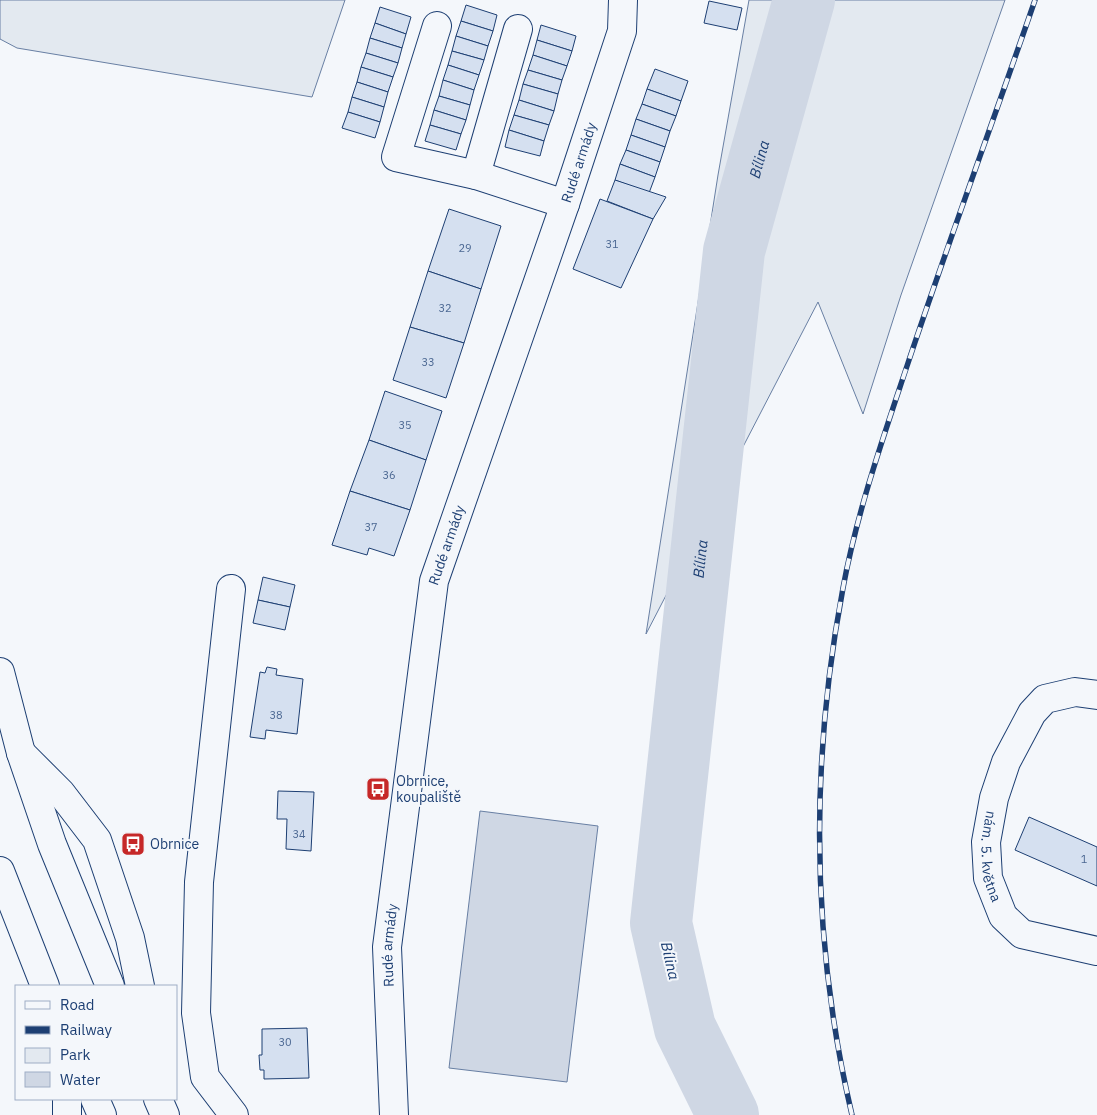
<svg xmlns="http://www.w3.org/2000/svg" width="1097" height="1115" viewBox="0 0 1097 1115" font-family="'IBM Plex Sans',sans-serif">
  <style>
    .green { fill: #e3e9f0; stroke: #687fa3 }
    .water { fill: #cfd7e4; stroke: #687fa3 }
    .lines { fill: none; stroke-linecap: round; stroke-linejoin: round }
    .river { stroke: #cfd7e4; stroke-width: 62 }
    .building { fill: #d5e0f0; stroke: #1d3f73 }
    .minor-casing { stroke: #1d3f73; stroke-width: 30 }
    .highway-casing { stroke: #1d3f73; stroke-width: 30 }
    .minor { stroke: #f4f7fb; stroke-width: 28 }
    .highway { stroke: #f4f7fb; stroke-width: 28 }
    .rail-casing { stroke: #1d3f73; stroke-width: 5.5 }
    .rail { stroke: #f4f7fb; stroke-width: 4; stroke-dasharray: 11; stroke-linecap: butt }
    .labels { text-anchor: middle; stroke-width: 4; stroke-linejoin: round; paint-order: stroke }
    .number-label { font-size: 11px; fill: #4b6792 }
    .street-label { font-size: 14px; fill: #1d3f73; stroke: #f4f7fb }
    .poi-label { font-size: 14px; fill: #1d3f73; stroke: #f4f7fb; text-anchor: start }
    .water-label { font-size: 15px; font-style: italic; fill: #1d3f73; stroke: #f4f7fb }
  </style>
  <rect width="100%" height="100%" fill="#f4f7fb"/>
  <!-- green -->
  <g class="green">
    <polygon points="0,0 345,0 312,97 17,48 0,39"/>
    <polygon points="749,0 1005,0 901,295 863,414 818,302 646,634 718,175"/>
  </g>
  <!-- water -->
  <polygon class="water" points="480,811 598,826 567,1082 449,1068"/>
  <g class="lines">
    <!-- river -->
    <path class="river" id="s1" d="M728,1115L685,1028L661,923L734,251L804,0"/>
  </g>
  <!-- building -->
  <g class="building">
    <polygon points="709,1 742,8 737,30 704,23"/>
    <polygon points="466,5 497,15 493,31 461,21"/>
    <polygon points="380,7 411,17 406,34 375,23"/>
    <polygon points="461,21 493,31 488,46 456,36"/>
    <polygon points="375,23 406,34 402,48 370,38"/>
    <polygon points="541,25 576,36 572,51 537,40"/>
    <polygon points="456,36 488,46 484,60 452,51"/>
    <polygon points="370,38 402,48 398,63 366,53"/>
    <polygon points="537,40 572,51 567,66 533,55"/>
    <polygon points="452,51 484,60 479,75 448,65"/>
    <polygon points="366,53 398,63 393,77 361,67"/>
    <polygon points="533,55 567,66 562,80 528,70"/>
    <polygon points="448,65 479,75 474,90 443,80"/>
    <polygon points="361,67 393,77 388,92 357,82"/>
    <polygon points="655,69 688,81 681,101 647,89"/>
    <polygon points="528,70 562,80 558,94 523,84"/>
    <polygon points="443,80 474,90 470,105 439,96"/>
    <polygon points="357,82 388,92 384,107 352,97"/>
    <polygon points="523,84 558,94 554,111 519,100"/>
    <polygon points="647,89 681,101 676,116 642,104"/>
    <polygon points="439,96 470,105 466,120 434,110"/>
    <polygon points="352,97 384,107 380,122 348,112"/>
    <polygon points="519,100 554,111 549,125 514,115"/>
    <polygon points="642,104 676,116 670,131 636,119"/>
    <polygon points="434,110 466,120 461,134 430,125"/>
    <polygon points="348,112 380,122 375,138 342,128"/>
    <polygon points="514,115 549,125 544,141 509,130"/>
    <polygon points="636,119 670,131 665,147 631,135"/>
    <polygon points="430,125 461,134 456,150 425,141"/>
    <polygon points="509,130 544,141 540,156 505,147"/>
    <polygon points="631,135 665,147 660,162 626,150"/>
    <polygon points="626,150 660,162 655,177 620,164"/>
    <polygon points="620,164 655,177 649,193 615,180"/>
    <polygon points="615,180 666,197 653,219 607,201"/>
    <polygon points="600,199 653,219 621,288 573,269"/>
    <polygon points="449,209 501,226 481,289 428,271"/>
    <polygon points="428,271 481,289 464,343 410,327"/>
    <polygon points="410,327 464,343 446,398 393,380"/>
    <polygon points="385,391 442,411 426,460 369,440"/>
    <polygon points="369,440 426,460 410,510 350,491"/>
    <polygon points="350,491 410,510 394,556 369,548 367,555 332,545"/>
    <polygon points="263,577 295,585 290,607 258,600"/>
    <polygon points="258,600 290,607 285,630 253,623"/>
    <polygon points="267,667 277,669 276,675 303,679 297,734 266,730 265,739 250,737 260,672 265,673"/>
    <polygon points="278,791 314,792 311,851 286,849 287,819 277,819"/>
    <polygon points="1029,817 1097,847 1097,886 1015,850"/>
    <polygon points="307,1028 309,1078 264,1079 264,1070 260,1070 259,1055 262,1055 262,1029"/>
  </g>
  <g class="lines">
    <!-- minor casing -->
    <g class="minor-casing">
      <g id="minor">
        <polyline points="437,26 396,157 476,175"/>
        <polyline points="518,29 476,175 565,204"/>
        <polyline points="231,589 199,882 196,1013 205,1077 234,1115"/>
        <path id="s2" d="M1097,695L1075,692L1045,699L1032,713L1006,762L994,798L986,842L988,878L1003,916L1022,934L1097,951"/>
        <polyline points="21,753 61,793 97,840 130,938 140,986"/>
        <polyline points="67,1099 67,1115"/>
        <path id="s3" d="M394,1115L387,947L434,581L565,204L622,31L623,0"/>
      </g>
    </g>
    <!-- highway casing -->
    <g class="highway-casing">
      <g id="highway">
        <polyline points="0,672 21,753 52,844 110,986"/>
        <polyline points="0,871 45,986"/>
        <polyline points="95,1099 102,1115"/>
        <polyline points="158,1099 165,1115"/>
      </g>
    </g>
    <!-- minor -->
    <use href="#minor" class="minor"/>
    <!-- highway -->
    <use href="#highway" class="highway"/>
    <!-- rail casing -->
    <g class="rail-casing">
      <path id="rail" d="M852,1115C811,940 810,763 843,588C857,512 883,438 907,366C948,243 993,122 1035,0"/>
    </g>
    <!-- rail -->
    <use href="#rail" class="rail"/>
  </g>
  <!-- icons -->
  <defs>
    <g id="bus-square" transform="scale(1.25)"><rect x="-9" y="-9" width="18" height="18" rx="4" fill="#c62828" stroke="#f4f7fb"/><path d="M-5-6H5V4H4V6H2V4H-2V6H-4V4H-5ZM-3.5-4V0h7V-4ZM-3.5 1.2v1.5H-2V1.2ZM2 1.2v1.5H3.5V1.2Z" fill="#fff"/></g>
  </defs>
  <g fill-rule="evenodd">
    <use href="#bus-square" x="378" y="789"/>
    <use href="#bus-square" x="133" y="844"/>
  </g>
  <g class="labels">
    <!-- number labels -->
    <g class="number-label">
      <text x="612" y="248">31</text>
      <text x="465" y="252">29</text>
      <text x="445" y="312">32</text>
      <text x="428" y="366">33</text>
      <text x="405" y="429">35</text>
      <text x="389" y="479">36</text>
      <text x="371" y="531">37</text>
      <text x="276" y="719">38</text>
      <text x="299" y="838">34</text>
      <text x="1084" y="863">1</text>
      <text x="285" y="1046">30</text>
    </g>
    <!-- street labels -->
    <g class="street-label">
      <text dy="5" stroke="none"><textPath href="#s3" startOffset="980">Rudé armády</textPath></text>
      <text dy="5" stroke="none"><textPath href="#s3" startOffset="575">Rudé armády</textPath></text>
      <text dy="5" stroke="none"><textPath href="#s2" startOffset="225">nám. 5. května</textPath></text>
      <text dy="5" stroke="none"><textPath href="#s3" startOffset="170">Rudé armády</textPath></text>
    </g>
    <!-- poi labels -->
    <g class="poi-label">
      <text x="396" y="786">Obrnice,<tspan x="396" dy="16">koupaliště</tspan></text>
      <text x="150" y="849">Obrnice</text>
    </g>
    <!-- water labels -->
    <g class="water-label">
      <text dy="5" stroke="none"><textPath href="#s1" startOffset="976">Bílina</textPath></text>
      <text dy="5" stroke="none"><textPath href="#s1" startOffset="571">Bílina</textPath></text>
      <text transform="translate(670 961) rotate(77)" y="5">Bílina</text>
    </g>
  </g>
  <!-- legend -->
  <rect x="15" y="985" width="162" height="115" fill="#f4f7fb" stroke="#9eadc5"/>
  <rect x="25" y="1001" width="25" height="8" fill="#f4f7fb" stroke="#9eadc5"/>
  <text x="60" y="1010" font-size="15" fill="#1d3f73">Road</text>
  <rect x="25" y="1026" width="25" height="8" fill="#1d3f73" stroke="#9eadc5"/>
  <text x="60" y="1035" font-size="15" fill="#1d3f73">Railway</text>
  <rect x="25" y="1048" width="25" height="15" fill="#e3e9f0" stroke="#9eadc5"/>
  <text x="60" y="1060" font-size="15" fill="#1d3f73">Park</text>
  <rect x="25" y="1072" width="25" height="15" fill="#cfd7e4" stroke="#9eadc5"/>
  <text x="60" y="1085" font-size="15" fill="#1d3f73">Water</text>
</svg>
